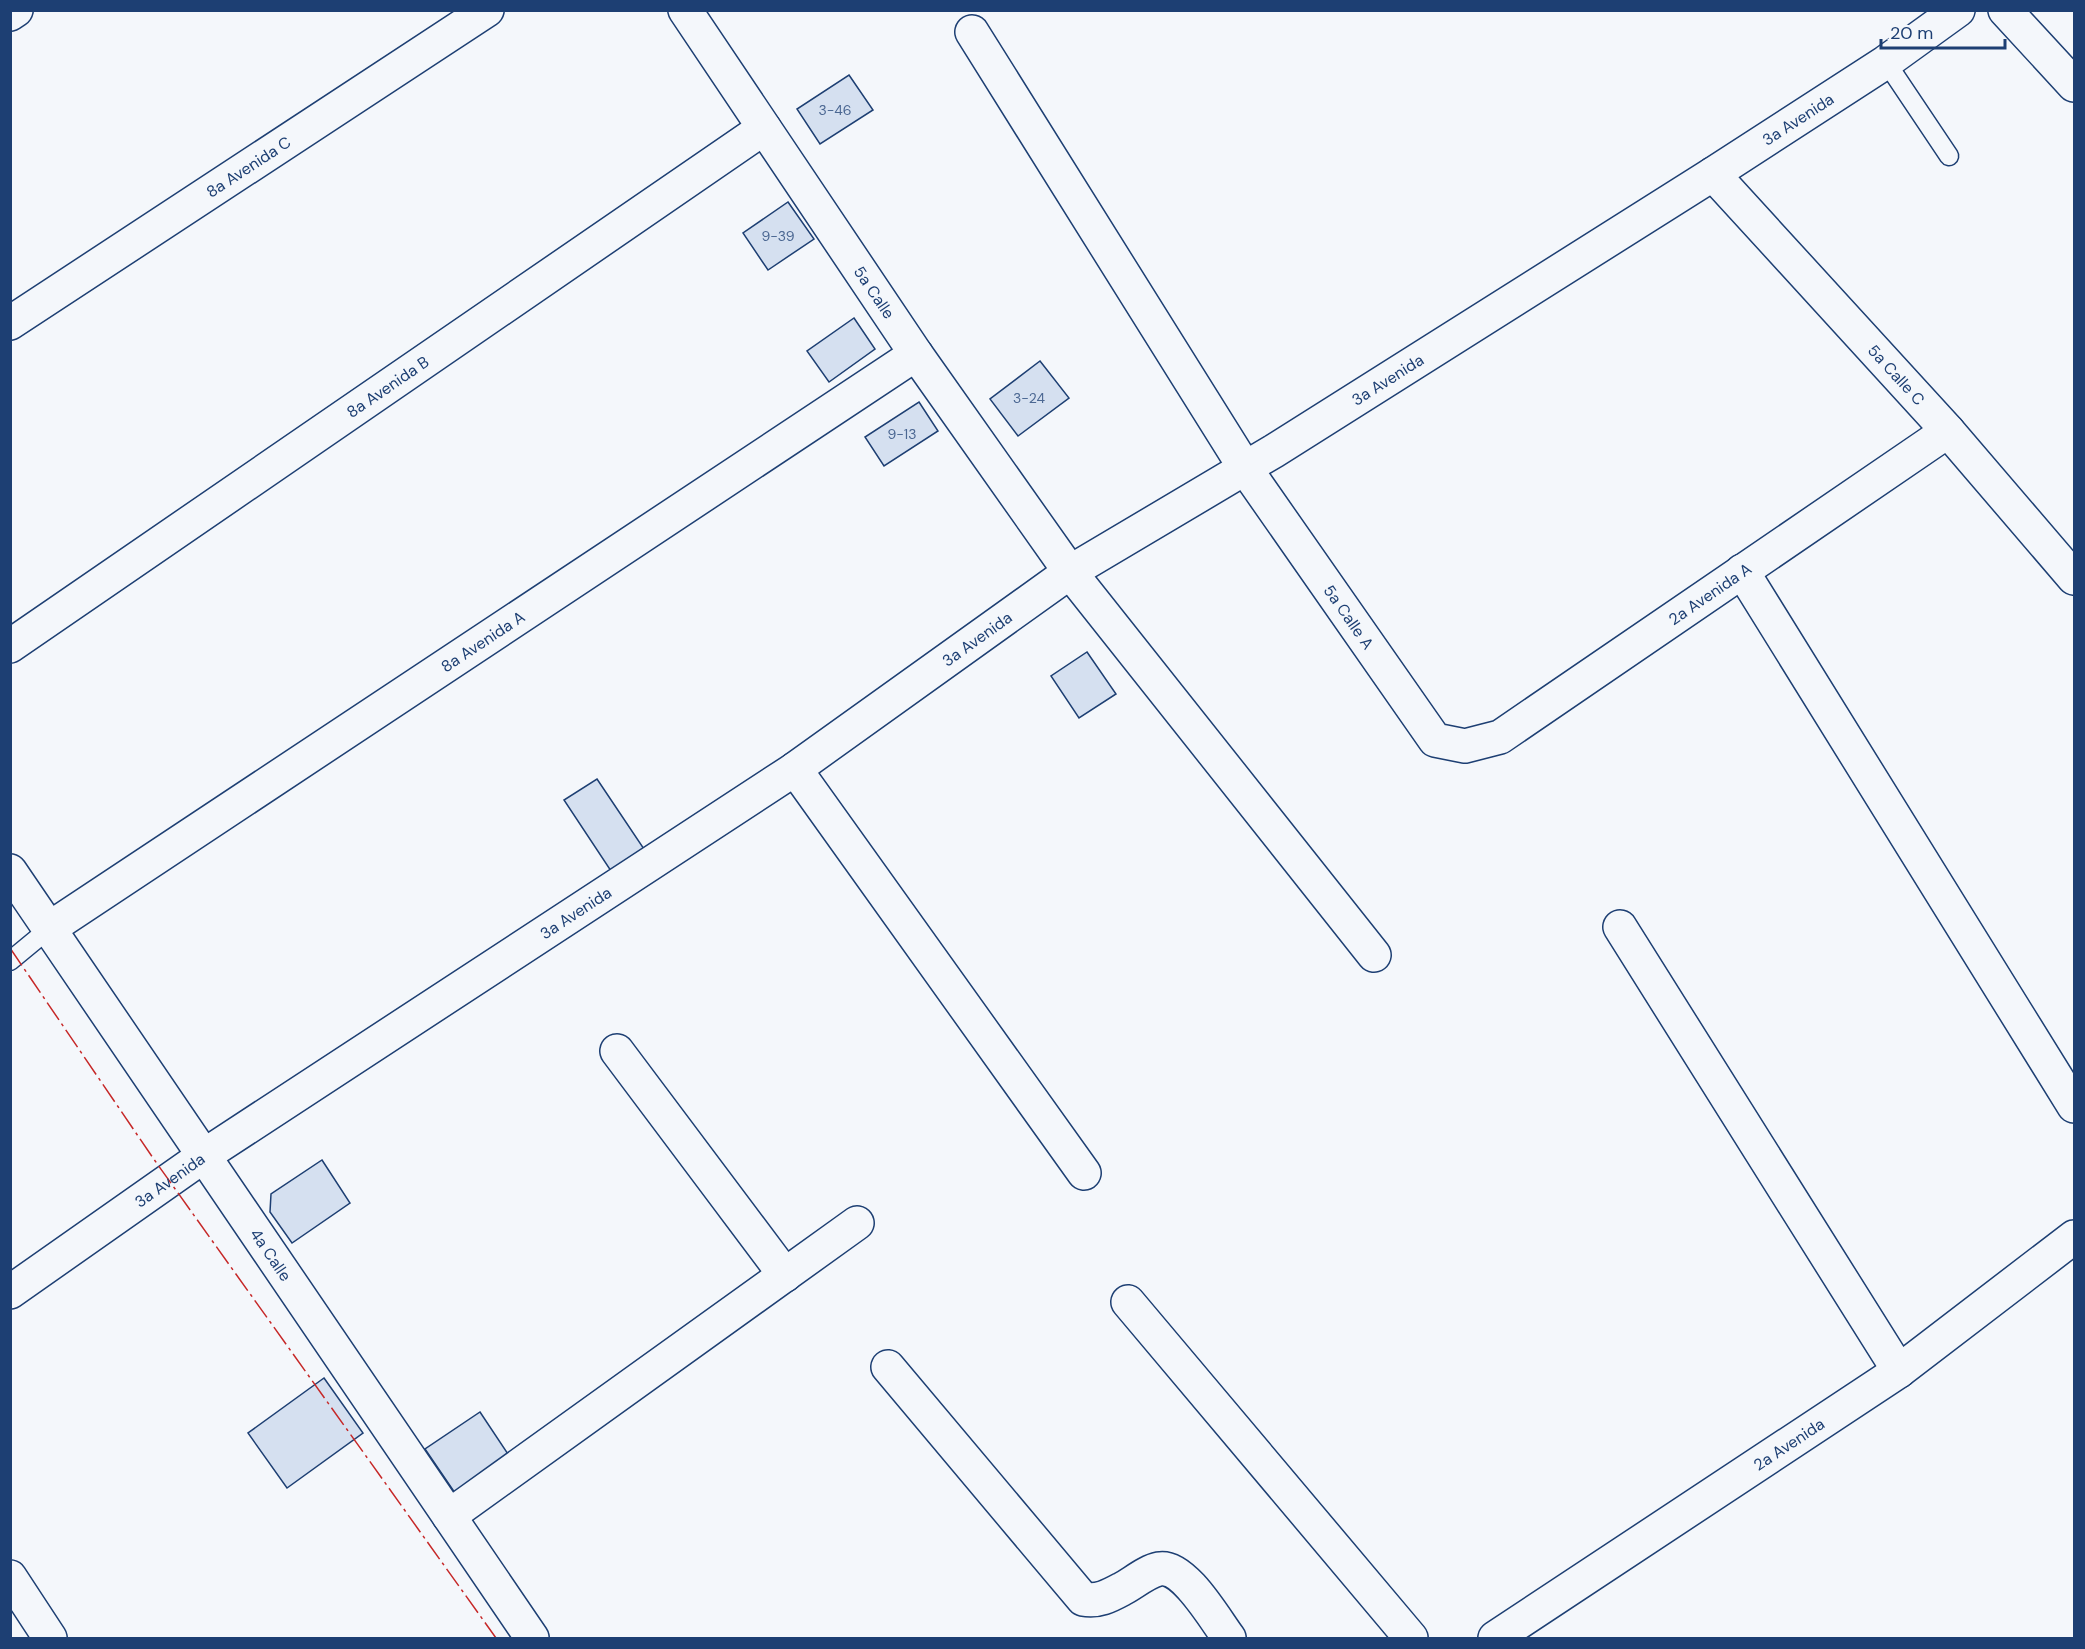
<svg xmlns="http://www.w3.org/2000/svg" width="2085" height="1649" viewBox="0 0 2085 1649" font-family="'DM Sans',sans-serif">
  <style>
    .building { fill: #d5e0f0; stroke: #1d3f73; stroke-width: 1.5 }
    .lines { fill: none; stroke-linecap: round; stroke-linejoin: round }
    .lane-casing { stroke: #1d3f73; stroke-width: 21 }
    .street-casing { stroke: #1d3f73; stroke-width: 36 }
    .secondary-casing { stroke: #1d3f73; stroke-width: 36 }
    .lane { stroke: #f4f7fb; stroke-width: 18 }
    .street { stroke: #f4f7fb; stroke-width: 33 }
    .secondary { stroke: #f4f7fb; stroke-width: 33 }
    .power { stroke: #c62828; stroke-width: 1.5; stroke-dasharray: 21 4.5 3 4.5; stroke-linecap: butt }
    .labels { text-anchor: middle; stroke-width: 4.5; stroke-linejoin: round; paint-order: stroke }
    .number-label { font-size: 14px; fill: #4b6792 }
    .street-label { font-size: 16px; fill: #1d3f73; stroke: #f4f7fb }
  </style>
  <rect width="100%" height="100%" fill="#f4f7fb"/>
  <!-- building -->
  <g class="building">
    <polygon points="849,75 873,110 820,144 797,109"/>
    <polygon points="788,202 814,239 768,270 743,233"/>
    <polygon points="854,318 875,349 829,382 807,351"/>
    <polygon points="1040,361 1069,398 1018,436 990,399"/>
    <polygon points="919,402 938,431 884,466 865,437"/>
    <polygon points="1087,652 1116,694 1079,718 1051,676"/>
    <polygon points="597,779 644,849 611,871 564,800"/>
    <polygon points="322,1160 350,1203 292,1243 270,1212 271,1194"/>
    <polygon points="324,1378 363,1433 287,1488 248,1433"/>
    <polygon points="480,1412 510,1457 455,1493 425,1449"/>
  </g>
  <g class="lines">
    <!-- lane casing -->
    <g class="lane-casing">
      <g id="lane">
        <polyline points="1886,62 1949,156"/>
        <polyline points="10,961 50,928"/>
      </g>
    </g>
    <!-- street casing -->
    <g class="street-casing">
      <g id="street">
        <path id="s1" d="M685,10L916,354L1070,572L1374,955"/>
        <polyline points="10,14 16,10"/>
        <path id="s2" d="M972,32L1245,468L1435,740L1465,746L1500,737L1948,431"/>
        <path id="s3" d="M1713,174L1948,431L2074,578"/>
        <path id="s4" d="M10,323L487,10"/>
        <polyline points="1742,571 2074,1106"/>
        <path id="s5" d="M10,646L764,128"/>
        <polyline points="795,769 1084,1173"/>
        <path id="s6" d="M10,871L532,1638"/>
        <polyline points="1620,927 1899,1371"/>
        <path id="s7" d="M50,928L916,354"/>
        <polyline points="617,1051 785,1275"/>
        <path id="s8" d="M10,1292L205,1155L795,769L1070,572L1274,451L1713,174L1886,62L1958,10"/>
        <polyline points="1128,1302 1411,1638"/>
        <path d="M888,1367L1083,1599C1098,1602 1109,1596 1122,1589C1133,1583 1148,1571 1159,1569C1184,1564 1216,1621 1229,1638"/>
        <polyline points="449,1516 857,1223"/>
        <polyline points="10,1577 50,1638"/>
        <path id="s9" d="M1495,1638L1899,1371L2074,1237"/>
      </g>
    </g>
    <!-- secondary casing -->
    <g class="secondary-casing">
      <polyline id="secondary" points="2005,10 2074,85"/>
    </g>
    <!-- lane -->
    <use href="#lane" class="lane"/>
    <!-- street -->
    <use href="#street" class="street"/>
    <!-- secondary -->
    <use href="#secondary" class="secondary"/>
    <!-- power -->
    <polyline class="power" points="10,948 153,1158 496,1638"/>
  </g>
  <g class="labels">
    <!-- number labels -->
    <g class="number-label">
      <text x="835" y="115">3-46</text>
      <text x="778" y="241">9-39</text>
      <text x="1029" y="403">3-24</text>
      <text x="902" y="439">9-13</text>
    </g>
    <!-- street labels -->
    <g class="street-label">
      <text dy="6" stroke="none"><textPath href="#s8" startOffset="2139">3a Avenida</textPath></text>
      <text dy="6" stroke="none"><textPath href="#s4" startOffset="285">8a Avenida C</textPath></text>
      <text dy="6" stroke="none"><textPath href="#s1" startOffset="340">5a Calle</textPath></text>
      <text dy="6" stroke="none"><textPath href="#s3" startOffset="272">5a Calle C</textPath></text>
      <text dy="6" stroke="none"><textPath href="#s8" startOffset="1653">3a Avenida</textPath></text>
      <text dy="6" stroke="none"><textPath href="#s5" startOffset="458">8a Avenida B</textPath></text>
      <text dy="6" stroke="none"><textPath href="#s2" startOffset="1167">2a Avenida A</textPath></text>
      <text dy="6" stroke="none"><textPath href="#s2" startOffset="696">5a Calle A</textPath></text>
      <text dy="6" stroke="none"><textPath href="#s8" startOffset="1167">3a Avenida</textPath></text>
      <text dy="6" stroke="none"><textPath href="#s7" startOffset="519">8a Avenida A</textPath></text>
      <text dy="6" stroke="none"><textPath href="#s8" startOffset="681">3a Avenida</textPath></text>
      <text dy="6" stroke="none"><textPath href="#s8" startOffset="195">3a Avenida</textPath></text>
      <text dy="6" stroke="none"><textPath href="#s6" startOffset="464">4a Calle</textPath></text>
      <text dy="6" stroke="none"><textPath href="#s9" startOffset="352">2a Avenida</textPath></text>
    </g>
  </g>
  <!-- border -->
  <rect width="2085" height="1649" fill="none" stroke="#1d3f73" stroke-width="24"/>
  <!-- scale -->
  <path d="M1881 39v9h124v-9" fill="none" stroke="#1d3f73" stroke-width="3"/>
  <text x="1890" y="39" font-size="18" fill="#1d3f73" stroke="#f4f7fb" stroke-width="4.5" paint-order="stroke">20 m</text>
</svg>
